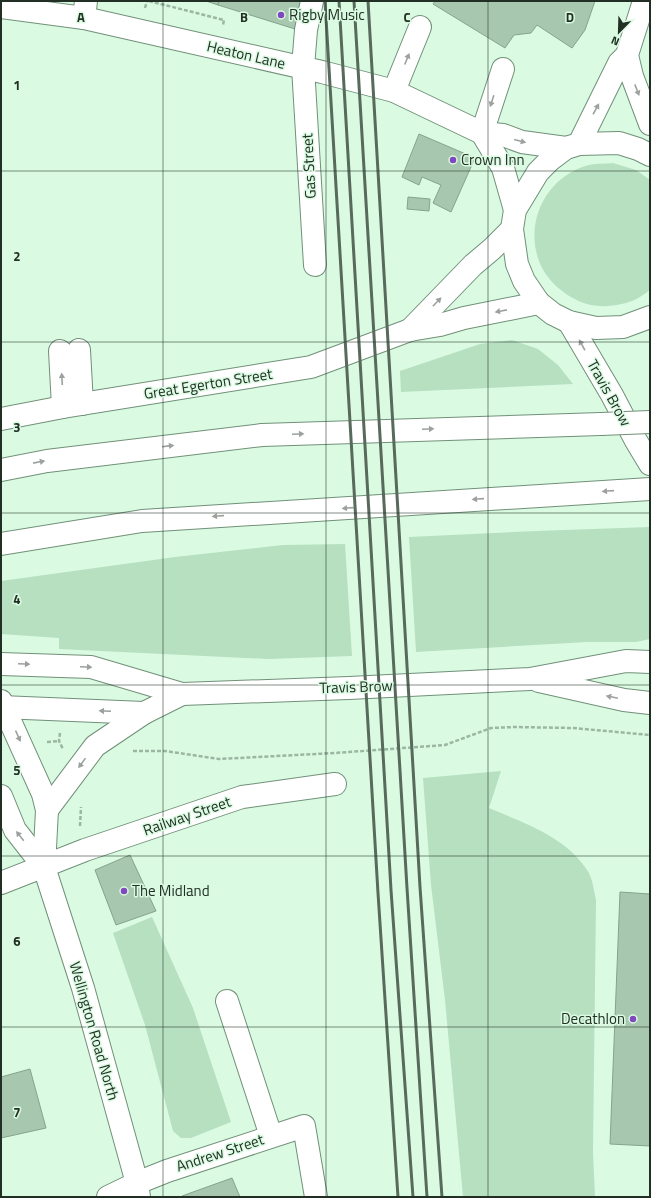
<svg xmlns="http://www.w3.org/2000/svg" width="651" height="1198" viewBox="0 0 651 1198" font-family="'Titillium Web',sans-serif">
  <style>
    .green { fill: #b6e0c0 }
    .building { fill: #a7c7af; stroke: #84a48c }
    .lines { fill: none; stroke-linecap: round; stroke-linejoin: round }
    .minor-casing { stroke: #719079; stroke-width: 24 }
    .major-casing { stroke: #719079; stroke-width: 24 }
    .highway-casing { stroke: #719079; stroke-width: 24 }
    .path { stroke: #9bb6a2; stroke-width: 2.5; stroke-dasharray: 4 2; stroke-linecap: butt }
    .minor { stroke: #fff; stroke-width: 22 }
    .major { stroke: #fff; stroke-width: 22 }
    .highway { stroke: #fff; stroke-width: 22 }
    .rail { stroke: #576a5b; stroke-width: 3 }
    .highway-bridge-casing { stroke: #719079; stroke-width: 24; stroke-linecap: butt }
    .highway-bridge { stroke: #fff; stroke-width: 22 }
    .oneway { fill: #9ca19d }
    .grid { fill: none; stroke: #222f25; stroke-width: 1; stroke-opacity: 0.55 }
    .poi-dot { fill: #7f48bf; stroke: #dafbe2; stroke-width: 1.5 }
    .labels { text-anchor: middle; stroke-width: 3; stroke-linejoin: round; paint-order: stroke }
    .poi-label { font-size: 15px; fill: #222f25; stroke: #dafbe2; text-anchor: start }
    .street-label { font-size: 15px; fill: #222f25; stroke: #dafbe2 }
    .grid-label { font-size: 13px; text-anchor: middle; font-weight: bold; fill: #222f25; stroke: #dafbe2; stroke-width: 3; stroke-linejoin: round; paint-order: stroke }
  </style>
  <rect width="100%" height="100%" fill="#dafbe2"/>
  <!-- green -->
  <g class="green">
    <path d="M613,163L636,170L650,180V290C644,294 638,299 632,301C618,306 601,308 587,304C566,298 544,279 538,258C525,218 549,175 589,165C597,163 606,164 613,163Z"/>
    <polygon points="512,340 538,349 558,365 573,384 401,392 400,371 480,344"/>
    <polygon points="650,527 650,639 636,642 587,642 416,652 409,537 536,531"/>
    <polygon points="345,544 352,656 269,659 59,649 59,638 1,634 1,581 175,557 283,545"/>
    <path d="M501,771L489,808C524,823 568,837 589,873C593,881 594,892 596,900L593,1152L595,1197H463L445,1000L431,885L423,778Z"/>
    <polygon points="152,917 193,1008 231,1122 191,1138 181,1138 173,1131 145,1025 113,933"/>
  </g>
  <!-- building -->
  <g class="building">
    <polygon points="206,1 219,1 218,5"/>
    <polygon points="219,1 304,1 295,29 218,5"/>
    <polygon points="435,1 595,1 585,30 572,48 537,25 531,33 514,35 505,48 433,4"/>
    <polygon points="419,134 475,158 451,212 433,203 441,185 422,177 419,185 402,177"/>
    <polygon points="408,197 430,199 429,211 407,209"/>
    <polygon points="130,855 156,911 116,925 95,870"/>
    <polygon points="620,892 650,894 650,1146 610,1144"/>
    <polygon points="30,1069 46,1128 1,1138 1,1077"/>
    <polygon points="232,1178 240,1197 182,1197 182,1196"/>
  </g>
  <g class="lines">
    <!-- minor casing -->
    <g class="minor-casing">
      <g id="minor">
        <polyline points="312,1 306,30 303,67 315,265"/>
        <polyline points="84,18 86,1"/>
        <polyline points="394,91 420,27"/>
        <polyline points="482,133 503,69"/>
        <polyline points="79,350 82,404"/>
        <polyline points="60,351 63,407"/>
        <polyline points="1,883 85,850 242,797 335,784"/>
        <polyline points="227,1001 271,1136"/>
        <polyline points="108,1197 137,1183 167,1171 304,1126 316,1197"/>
      </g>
    </g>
    <!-- major casing -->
    <g class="major-casing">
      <g id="major">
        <polyline points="644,1 627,55 632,76 650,124"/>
        <polyline points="1,7 84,18 322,72 394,91 482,133 503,135 522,142 566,148"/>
        <polyline points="482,133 503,168 515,210"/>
        <polyline points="579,144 619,63 627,55"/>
        <polyline points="650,155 638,149 619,143 579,144 566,148 550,160 538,172 515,210 512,229 517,264 524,281 539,303 553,314 569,322 596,328 623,327 650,317"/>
        <polyline points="569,322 612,395 635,439 650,464"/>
        <polyline points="410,330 473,265 492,249 512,229"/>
        <polyline points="1,419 63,407 311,367 410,330 440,325 464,318 539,303"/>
      </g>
    </g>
    <!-- highway casing -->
    <g class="highway-casing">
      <g id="highway">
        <polyline points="1,470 47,461 262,435 601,424"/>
        <polyline points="1,544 142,521 650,489"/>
        <polyline points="1,664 91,667 182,694 349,688 530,679 626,661 650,662"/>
        <polyline points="539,681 624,700 650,703"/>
        <polyline points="1,701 43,794 47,810 44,867"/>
        <polyline points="1,707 144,713 182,694"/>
        <polyline points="1,796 15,830 44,867 83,988 137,1183 139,1197"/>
        <polyline points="47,810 95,746 144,713"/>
      </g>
    </g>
    <!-- path -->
    <g class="path">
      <polyline points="149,1 224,20 223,25"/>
      <polyline points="145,8 147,1"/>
      <polyline points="60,733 59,741 63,749"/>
      <polyline points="47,742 59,741"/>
      <polyline points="133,751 165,751 219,759 335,753 445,745 491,728 514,727 573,728 650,735"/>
      <polyline points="80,826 81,807"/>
    </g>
    <!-- minor -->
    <use href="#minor" class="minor"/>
    <!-- major -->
    <use href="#major" class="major"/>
    <!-- highway -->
    <use href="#highway" class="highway"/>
    <!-- rail -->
    <g class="rail">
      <polyline points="325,1 378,893 398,1197"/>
      <polyline points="339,1 391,890 413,1197"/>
      <polyline points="354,1 407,888 427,1197"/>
      <polyline points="368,1 420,887 442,1197"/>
    </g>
    <!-- highway-bridge casing -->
    <g class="highway-bridge-casing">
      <polyline id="highway-bridge" points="601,424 650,422"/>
    </g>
    <!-- highway-bridge -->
    <use href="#highway-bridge" class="highway-bridge"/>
  </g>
  <!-- one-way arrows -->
  <defs><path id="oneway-solid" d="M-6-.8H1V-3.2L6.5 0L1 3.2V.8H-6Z"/></defs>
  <g class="oneway">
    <use href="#oneway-solid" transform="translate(407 59) rotate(-68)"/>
    <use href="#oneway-solid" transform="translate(637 90) rotate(69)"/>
    <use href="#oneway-solid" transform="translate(492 101) rotate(108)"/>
    <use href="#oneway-solid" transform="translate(596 109) rotate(-61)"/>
    <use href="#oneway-solid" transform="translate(520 141) rotate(15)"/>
    <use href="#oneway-solid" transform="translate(437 302) rotate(-46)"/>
    <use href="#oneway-solid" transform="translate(501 311) rotate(169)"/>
    <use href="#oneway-solid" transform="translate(582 345) rotate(-119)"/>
    <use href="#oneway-solid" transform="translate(62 379) rotate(-93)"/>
    <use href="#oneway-solid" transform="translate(428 429) rotate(-2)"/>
    <use href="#oneway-solid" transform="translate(298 434) rotate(-2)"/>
    <use href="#oneway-solid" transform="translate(168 446) rotate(-7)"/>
    <use href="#oneway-solid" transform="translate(39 462) rotate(-11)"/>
    <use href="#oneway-solid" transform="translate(608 491) rotate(176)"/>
    <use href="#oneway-solid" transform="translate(478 499) rotate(176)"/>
    <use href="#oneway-solid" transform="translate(348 508) rotate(176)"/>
    <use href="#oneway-solid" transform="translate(218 516) rotate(176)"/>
    <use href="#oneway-solid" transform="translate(24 664) rotate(3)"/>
    <use href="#oneway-solid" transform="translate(86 667) rotate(3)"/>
    <use href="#oneway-solid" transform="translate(612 697) rotate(-168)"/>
    <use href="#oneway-solid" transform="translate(105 711) rotate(-178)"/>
    <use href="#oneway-solid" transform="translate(18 736) rotate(66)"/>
    <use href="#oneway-solid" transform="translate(82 763) rotate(126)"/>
    <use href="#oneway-solid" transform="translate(20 836) rotate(-128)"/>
  </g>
  <!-- grid -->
  <path class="grid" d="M163,1V1197M326,1V1197M488,1V1197M1,171H650M1,342H650M1,513H650M1,685H650M1,856H650M1,1027H650"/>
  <!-- markers -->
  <g class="poi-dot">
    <circle cx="281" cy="15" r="4"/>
    <circle cx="453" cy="160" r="4"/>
    <circle cx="124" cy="891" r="4"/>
    <circle cx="633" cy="1019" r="4"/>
  </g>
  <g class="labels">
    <!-- poi labels -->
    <g class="poi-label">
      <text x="289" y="20">Rigby Music</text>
      <text x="461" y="165">Crown Inn</text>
      <text x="132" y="896">The Midland</text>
      <text x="625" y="1024" text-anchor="end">Decathlon</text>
    </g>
    <!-- street labels -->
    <g class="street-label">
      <text transform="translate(246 55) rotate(13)" y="5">Heaton Lane</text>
      <text transform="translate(309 166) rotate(-93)" y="5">Gas Street</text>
      <text transform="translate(208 384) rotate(-9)" y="5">Great Egerton Street</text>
      <text transform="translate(609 393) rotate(61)" y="5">Travis Brow</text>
      <text transform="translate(356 687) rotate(-2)" y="5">Travis Brow</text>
      <text transform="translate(187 816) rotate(-19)" y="5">Railway Street</text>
      <text transform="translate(94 1031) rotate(74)" y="5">Wellington Road North</text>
      <text transform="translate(220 1153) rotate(-18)" y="5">Andrew Street</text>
    </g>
  </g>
  <g class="grid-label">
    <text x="81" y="22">A</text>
    <text x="244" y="22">B</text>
    <text x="407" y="22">C</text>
    <text x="570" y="22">D</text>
    <text x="17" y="90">1</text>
    <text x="17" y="261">2</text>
    <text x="17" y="432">3</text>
    <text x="17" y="604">4</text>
    <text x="17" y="775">5</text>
    <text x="17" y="946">6</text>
    <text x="17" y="1117">7</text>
  </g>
  <!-- border -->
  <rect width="651" height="1198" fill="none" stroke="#222f25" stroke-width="4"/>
  <!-- north arrow -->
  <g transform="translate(619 32) rotate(203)" stroke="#dafbe2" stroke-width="3" paint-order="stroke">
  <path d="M0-3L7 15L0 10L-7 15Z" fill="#222f25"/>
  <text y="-6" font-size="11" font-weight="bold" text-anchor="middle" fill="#222f25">N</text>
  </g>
</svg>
